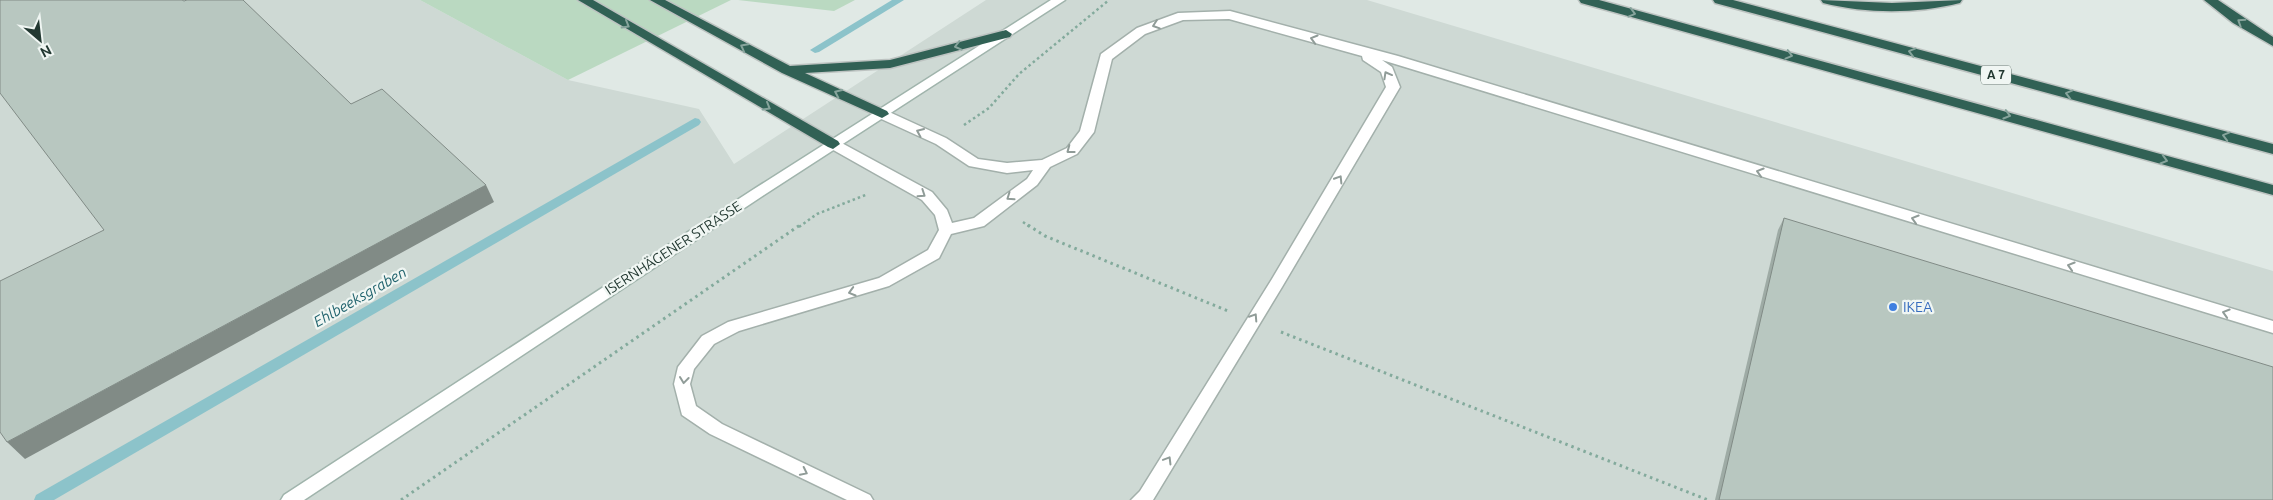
<svg xmlns="http://www.w3.org/2000/svg" width="2273" height="500" viewBox="0 0 2273 500" font-family="Ubuntu,sans-serif">
  <style>
    .built { fill: #ced9d4 }
    .green { fill: #bad9c1 }
    .lines { fill: none; stroke-linecap: round; stroke-linejoin: round }
    .stream { fill: #8cc3ca; fill-rule: evenodd }
    .lane-casing { stroke: #a3b0ab; stroke-width: 3 }
    .secondary-casing { stroke: #a0b4ac; stroke-width: 3 }
    .highway-casing { stroke: #bdc3c1; stroke-width: 3 }
    .path-far1 { stroke: #83aa9c; stroke-width: 2.5; stroke-dasharray: 2.5 3; stroke-linecap: butt }
    .path { stroke: #83aa9c; stroke-width: 3; stroke-dasharray: 2.5 4; stroke-linecap: butt }
    .lane { fill: #fff; fill-rule: evenodd }
    .secondary { fill: #fff; fill-rule: evenodd }
    .highway { fill: #316155; fill-rule: evenodd }
    .wall { fill: #9eaba5 }
    .shaded-wall { fill: #818b86 }
    .building { fill: #b8c7c0; stroke: #818b86 }
    .oneway { stroke: #87a49c }
    .oneway2 { stroke: #909c98 }
    .shop-dot { fill: #3f7fe0; stroke: #f0f6f3; stroke-width: 2 }
    .labels { text-anchor: middle; stroke-width: 4.5; stroke-linejoin: round; paint-order: stroke }
    .shield { fill: #f0f6f3; stroke: #60716b; stroke-width: 1 }
    .shield-label { font-size: 12px; font-weight: bold; fill: #223831 }
    .street-label { font-size: 14px; fill: #223831; stroke: #f0f6f3 }
    .shop-label { font-size: 14px; fill: #366cbe; stroke: #f0f6f3; text-anchor: start }
    .water-label { font-size: 15px; font-style: italic; fill: #22646e; stroke: #f0f6f3 }
  </style>
  <rect width="100%" height="100%" fill="#e0e9e5"/>
  <!-- built -->
  <polygon class="built" points="0,0 420,0 568,80 699,109 734,164 986,0 1367,0 2273,271 2273,500 0,500"/>
  <!-- green -->
  <g class="green">
    <polygon points="420,0 731,0 568,80"/>
    <polygon points="738,0 855,0 834,11"/>
  </g>
  <g class="lines">
    <!-- stream -->
    <g class="stream">
      <polygon points="892,0 904,0 819,52 815,53 810,50"/>
      <polygon points="695,118 699,119 701,122 699,125 54,500 34,500 36,495"/>
    </g>
    <!-- lane casing -->
    <g class="lane-casing">
      <polygon id="lane" points="1230,11 1398,56 2273,321 2273,333 1382,60 1392,67 1400,87 1282,287 1153,500 1131,500 1140,491 1272,279 1386,87 1381,72 1363,60 1362,56 1229,19 1183,20 1145,34 1112,59 1094,132 1077,154 1050,167 1037,185 984,226 951,234 939,258 889,286 739,331 714,344 694,369 690,384 696,406 722,424 870,495 873,500 847,500 710,434 682,415 674,384 678,367 702,336 728,322 879,278 928,250 939,230 935,215 922,200 828,147 826,144 828,141 838,141 932,192 947,210 952,223 974,218 1027,179 1033,170 1007,173 969,166 936,144 877,117 875,114 877,111 887,111 946,138 978,159 1007,163 1042,160 1067,148 1080,131 1101,54 1137,28 1178,13"/>
    </g>
    <!-- secondary casing -->
    <g class="secondary-casing">
      <polygon id="secondary" points="1051,0 1065,0 764,195 304,500 281,500 284,495 754,189"/>
    </g>
    <!-- highway casing -->
    <g class="highway-casing">
      <g id="highway">
        <polygon points="578,0 593,0 838,141 840,144 833,149 828,147"/>
        <polygon points="650,0 665,0 790,66 890,60 1006,30 1012,34 1010,37 890,68 805,73 887,111 889,114 882,118 782,73"/>
        <polygon points="1579,0 1599,0 2273,185 2273,195 1581,3"/>
        <polygon points="1713,0 1733,0 2273,144 2273,154 1715,3"/>
        <path d="M1821,0L1892,3L1962,0L1960,3C1916,14 1867,14 1823,3Z"/>
        <polygon points="2204,0 2218,0 2273,37 2273,46 2233,23"/>
      </g>
    </g>
    <!-- path-far1 -->
    <g class="path-far1">
      <polyline points="964,125 989,108 1019,74 1109,0"/>
      <polyline points="1023,222 1030,227"/>
      <polyline points="799,227 817,214 868,194"/>
    </g>
    <!-- path -->
    <g class="path">
      <polyline points="1028,225 1045,236 1228,311"/>
      <polyline points="1281,332 1708,500"/>
      <polyline points="401,500 800,225"/>
    </g>
    <!-- lane -->
    <use href="#lane" class="lane"/>
    <!-- secondary -->
    <use href="#secondary" class="secondary"/>
    <!-- highway -->
    <use href="#highway" class="highway"/>
  </g>
  <!-- wall -->
  <polygon class="wall" points="1784,218 2273,500 1715,500 1778,230"/>
  <!-- shaded-wall -->
  <polygon class="shaded-wall" points="486,185 494,202 25,459 7,442"/>
  <!-- building -->
  <g class="building">
    <polygon points="0,0 182,0 184,1 187,0 243,0 351,104 382,89 486,185 7,442 0,432 0,281 104,230 0,93"/>
    <polygon points="1784,218 2273,367 2273,500 1719,500"/>
  </g>
  <!-- one-way arrows -->
  <defs><path id="oneway-chevron" d="M-2-3.5L2.5 0L-2 3.5" fill="none" stroke-width="1.6" stroke-linecap="round" stroke-linejoin="round" transform="scale(1.25)"/></defs>
  <g class="oneway">
    <use href="#oneway-chevron" transform="translate(1632 13) rotate(15)"/>
    <use href="#oneway-chevron" transform="translate(2241 22) rotate(-147)"/>
    <use href="#oneway-chevron" transform="translate(626 25) rotate(30)"/>
    <use href="#oneway-chevron" transform="translate(958 46) rotate(166)"/>
    <use href="#oneway-chevron" transform="translate(744 47) rotate(-152)"/>
    <use href="#oneway-chevron" transform="translate(1912 52) rotate(-165)"/>
    <use href="#oneway-chevron" transform="translate(1789 55) rotate(15)"/>
    <use href="#oneway-chevron" transform="translate(838 93) rotate(-155)"/>
    <use href="#oneway-chevron" transform="translate(2069 94) rotate(-165)"/>
    <use href="#oneway-chevron" transform="translate(767 107) rotate(30)"/>
    <use href="#oneway-chevron" transform="translate(2007 115) rotate(16)"/>
    <use href="#oneway-chevron" transform="translate(2226 136) rotate(-165)"/>
    <use href="#oneway-chevron" transform="translate(2164 160) rotate(16)"/>
  </g>
  <g class="oneway2">
    <use href="#oneway-chevron" transform="translate(1156 25) rotate(161)"/>
    <use href="#oneway-chevron" transform="translate(1314 39) rotate(-164)"/>
    <use href="#oneway-chevron" transform="translate(1387 75) rotate(-119)"/>
    <use href="#oneway-chevron" transform="translate(920 132) rotate(-156)"/>
    <use href="#oneway-chevron" transform="translate(1070 150) rotate(143)"/>
    <use href="#oneway-chevron" transform="translate(1760 172) rotate(-163)"/>
    <use href="#oneway-chevron" transform="translate(1339 179) rotate(-58)"/>
    <use href="#oneway-chevron" transform="translate(922 194) rotate(34)"/>
    <use href="#oneway-chevron" transform="translate(1010 197) rotate(145)"/>
    <use href="#oneway-chevron" transform="translate(1915 219) rotate(-163)"/>
    <use href="#oneway-chevron" transform="translate(2071 266) rotate(-163)"/>
    <use href="#oneway-chevron" transform="translate(852 292) rotate(164)"/>
    <use href="#oneway-chevron" transform="translate(2226 313) rotate(-163)"/>
    <use href="#oneway-chevron" transform="translate(1254 317) rotate(-57)"/>
    <use href="#oneway-chevron" transform="translate(684 380) rotate(97)"/>
    <use href="#oneway-chevron" transform="translate(1168 460) rotate(-59)"/>
    <use href="#oneway-chevron" transform="translate(804 472) rotate(26)"/>
  </g>
  <!-- markers -->
  <circle class="shop-dot" cx="1893" cy="307" r="5"/>
  <g class="labels">
    <!-- shield labels -->
    <rect class="shield" x="1981" y="65.5" width="30" height="19" rx="4"/>
    <g class="shield-label">
      <text x="1996" y="79">A 7</text>
    </g>
    <!-- street labels -->
    <g class="street-label">
      <text transform="translate(673 248) rotate(-33)" y="5">ISERNHÄGENER STRASSE</text>
    </g>
    <!-- shop labels -->
    <g class="shop-label">
      <text x="1903" y="312">IKEA</text>
    </g>
    <!-- water labels -->
    <g class="water-label">
      <text transform="translate(360 297) rotate(-30)" y="5">Ehlbeeksgraben</text>
    </g>
  </g>
  <!-- north arrow -->
  <g transform="translate(40 40) rotate(152)" stroke="#f0f6f3" stroke-width="4" paint-order="stroke">
  <path d="M0-4L9 19L0 12L-9 19Z" fill="#223831"/>
  <text y="-8" font-size="14" font-weight="bold" text-anchor="middle" fill="#223831">N</text>
  </g>
</svg>
